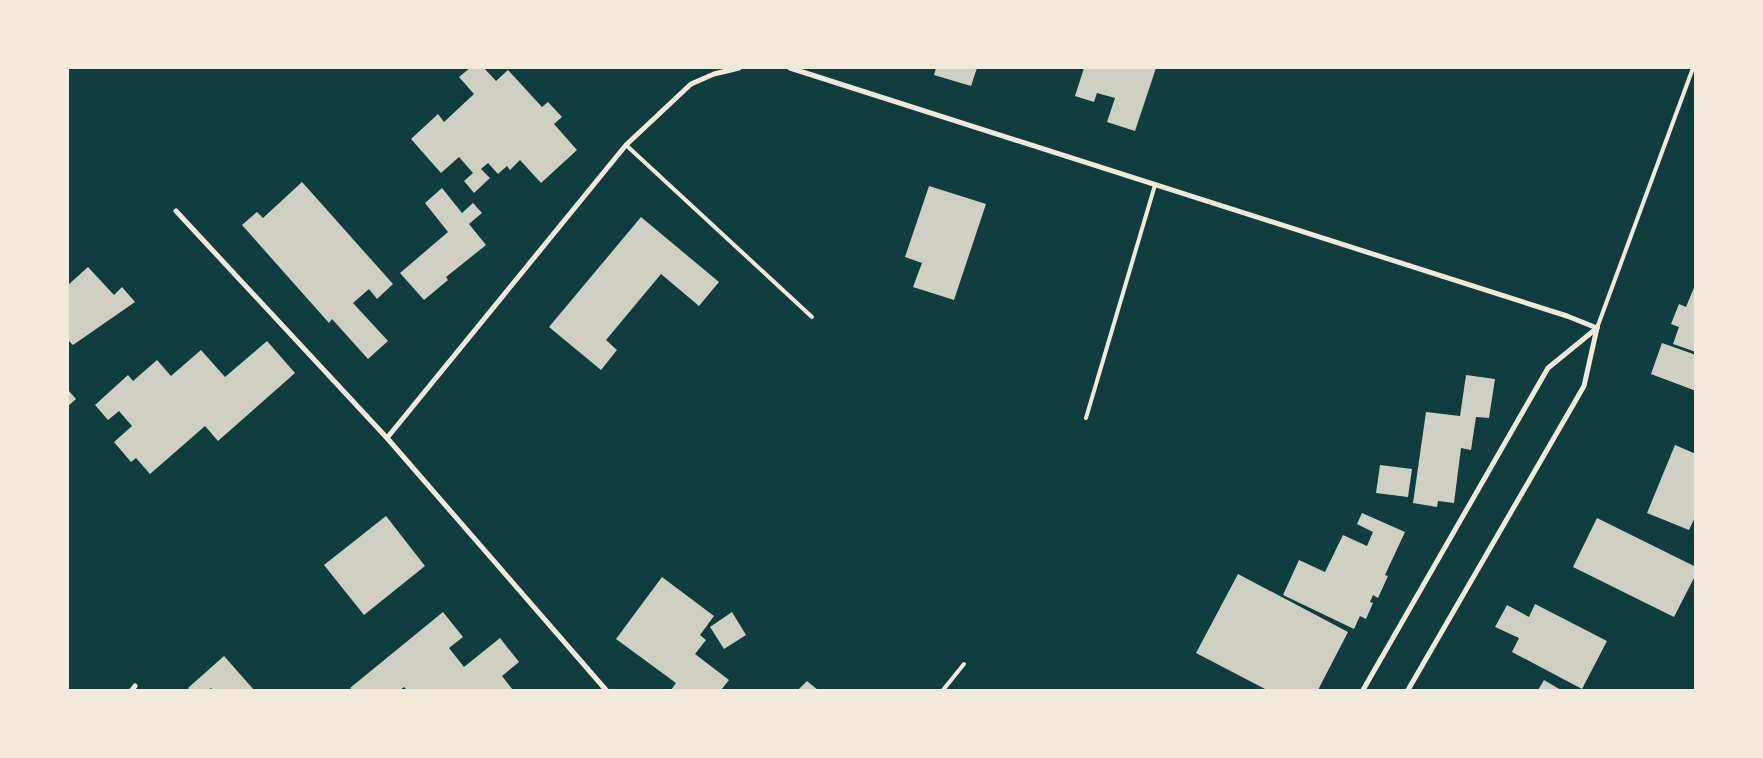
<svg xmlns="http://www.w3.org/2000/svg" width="1763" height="758" viewBox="0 0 1763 758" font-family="'DM Sans',sans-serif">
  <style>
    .building { fill: #cfcfc3 }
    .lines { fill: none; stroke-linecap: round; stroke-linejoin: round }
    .service { stroke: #f1e9da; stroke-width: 4 }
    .minor { stroke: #f1e9da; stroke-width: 5 }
  </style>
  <rect width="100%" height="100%" fill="#0f3d3e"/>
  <!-- building -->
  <g class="building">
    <polygon points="470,68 484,68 496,81 508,70 542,107 548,102 562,117 554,124 577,150 541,183 520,160 510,170 507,166 498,174 488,163 481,169 490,178 474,193 464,181 473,173 459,157 441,173 411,139 438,114 444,122 474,94 459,77"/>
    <polygon points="936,68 977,68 971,86 934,75"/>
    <polygon points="1084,68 1156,68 1135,131 1107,122 1115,98 1097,93 1094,102 1075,96"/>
    <polygon points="302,182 393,284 377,299 369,289 353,303 388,341 368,359 332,319 329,323 242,225 257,212 263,218"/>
    <polygon points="929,186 986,204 954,300 913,287 922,263 905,257"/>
    <polygon points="442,188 462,213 473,203 482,213 469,224 486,245 446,277 448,280 424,300 400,273 448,232 425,203"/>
    <polygon points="641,217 719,282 699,306 661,274 606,340 617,350 601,370 549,327"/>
    <polygon points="88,267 114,295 122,287 135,302 73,345 68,340 68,285"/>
    <polygon points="1696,283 1696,352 1673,344 1679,327 1671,324 1679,304 1686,307"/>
    <polygon points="267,341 295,373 218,441 205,426 150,474 136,458 131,462 114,442 132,426 119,411 108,420 95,405 128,375 133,381 157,360 171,376 201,350 225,377"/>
    <polygon points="1662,343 1696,355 1696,391 1651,374"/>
    <polygon points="1466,375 1495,379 1489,418 1476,417 1471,450 1461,448 1454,503 1438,501 1437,507 1413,503 1426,412 1460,416"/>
    <polygon points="68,390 76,399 68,406"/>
    <polygon points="1675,445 1696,454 1696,515 1689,530 1647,513"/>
    <polygon points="1380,465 1412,469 1408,497 1376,493"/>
    <polygon points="1362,513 1405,532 1385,575 1388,576 1378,598 1373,595 1370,602 1373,603 1366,619 1360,616 1354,629 1283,595 1299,560 1325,572 1343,535 1367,546 1373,532 1357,524"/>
    <polygon points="386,516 425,566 364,615 324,565"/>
    <polygon points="1597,518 1696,567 1696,574 1674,617 1573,567"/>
    <polygon points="1238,574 1348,632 1318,690 1267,690 1196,653"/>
    <polygon points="662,577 714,616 700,635 706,640 695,654 729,680 721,690 671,690 676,683 616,639"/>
    <polygon points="1535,604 1607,641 1582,689 1512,652 1519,638 1495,627 1507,605 1529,617"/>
    <polygon points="443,612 463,637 449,648 464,667 500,638 519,662 502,676 513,690 407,690 404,687 400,690 352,690 350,688"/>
    <polygon points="732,612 746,635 724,649 710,627"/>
    <polygon points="224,656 254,690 213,690 211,688 208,690 190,690 188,688"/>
    <polygon points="1544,680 1561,690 1538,690"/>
    <polygon points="807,681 818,690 798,690"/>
  </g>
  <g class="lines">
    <!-- service -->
    <g class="service">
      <polyline points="626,145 812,317"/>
      <polyline points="1597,328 1693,68"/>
      <polyline points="1086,418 1155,185"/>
      <polyline points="943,690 964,664"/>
    </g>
    <!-- minor -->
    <g class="minor">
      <polyline points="790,68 1567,316 1597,328"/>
      <polyline points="176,211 387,438 606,690"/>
      <polyline points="387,438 626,145 691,84 714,74 739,68"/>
      <polyline points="132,690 135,686"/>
      <polyline points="1363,690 1548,368 1597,328"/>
      <polyline points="1408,690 1584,386 1597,328"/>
    </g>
  </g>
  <!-- border -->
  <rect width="1763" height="758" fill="none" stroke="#f1e9da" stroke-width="138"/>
</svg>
